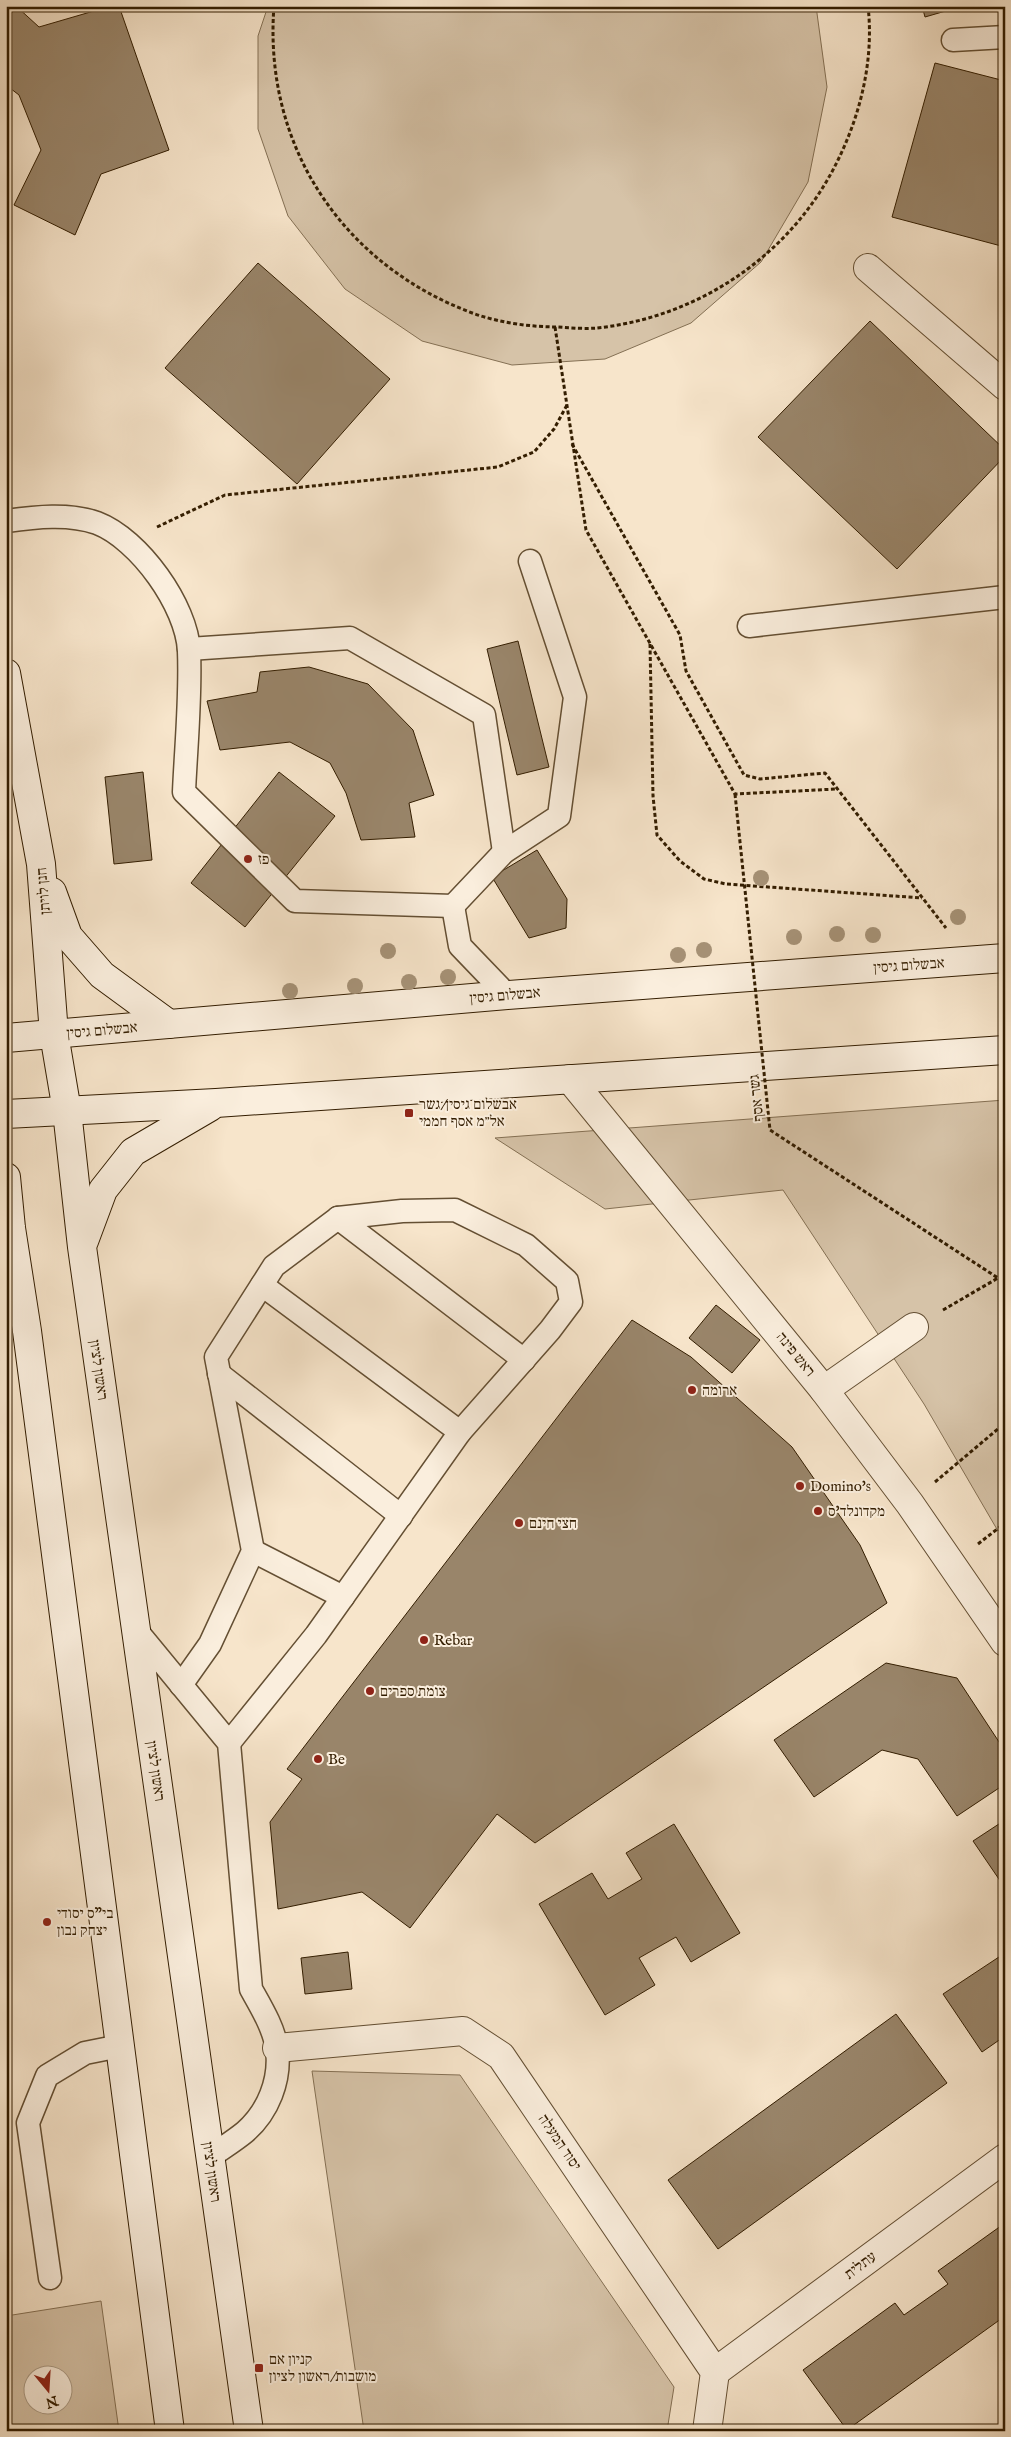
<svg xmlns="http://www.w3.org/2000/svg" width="1011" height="2437" viewBox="0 0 1011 2437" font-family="'IM FELL English','Frank Ruhl Libre',serif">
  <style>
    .green { fill: #d6c3a8; stroke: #847054; fill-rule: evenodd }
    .building { fill: #99856a; stroke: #331d00 }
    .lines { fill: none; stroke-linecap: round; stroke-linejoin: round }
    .lane-casing { stroke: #644f33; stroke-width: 25 }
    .street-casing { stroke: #644f33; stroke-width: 30 }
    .secondary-casing { stroke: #331d00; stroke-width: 30 }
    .path { stroke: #331d00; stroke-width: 3; stroke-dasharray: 4 2.5; stroke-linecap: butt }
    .lane { stroke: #faeedd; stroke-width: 22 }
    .street { stroke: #faeedd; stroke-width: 28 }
    .secondary { stroke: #faeedd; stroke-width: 28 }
    .path-bridge { stroke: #331d00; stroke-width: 3; stroke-dasharray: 4 2.5; stroke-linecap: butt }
    .tree { fill: #a69277 }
    .poi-dot { fill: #8f2418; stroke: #faeedd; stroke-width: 2 }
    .labels { text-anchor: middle; stroke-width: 4; stroke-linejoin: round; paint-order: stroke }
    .poi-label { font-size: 15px; fill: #331d00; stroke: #faeedd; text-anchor: start }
    .street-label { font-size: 15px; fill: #331d00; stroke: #faeedd }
  </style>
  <rect width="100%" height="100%" fill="#f7e5cb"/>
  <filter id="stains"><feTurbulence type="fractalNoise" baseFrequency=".004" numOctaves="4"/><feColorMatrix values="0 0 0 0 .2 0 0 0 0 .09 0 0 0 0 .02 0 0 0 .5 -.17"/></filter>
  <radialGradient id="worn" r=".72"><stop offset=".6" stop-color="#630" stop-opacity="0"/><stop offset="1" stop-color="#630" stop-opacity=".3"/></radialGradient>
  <!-- green -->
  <g class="green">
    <polygon points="268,6 816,6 827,87 808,182 761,262 691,323 605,359 512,365 422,341 345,289 288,216 258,129 258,36"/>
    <polygon points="1005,1100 1005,1526 998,1531 924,1404 783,1190 605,1209 495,1138"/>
    <polygon points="312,2071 460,2075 674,2387 667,2431 364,2431"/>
    <path d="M101,2301L119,2431H6V2316ZM32,2374H62V2404H32Z"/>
  </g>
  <!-- building -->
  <g class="building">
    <polygon points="6,6 16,6 39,27 111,6 119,6 169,150 101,174 75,235 14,205 41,150 19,95 6,85"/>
    <polygon points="922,6 963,6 925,17"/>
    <polygon points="935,63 1005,81 1005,247 892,217"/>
    <polygon points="258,263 390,379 297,484 165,368"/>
    <polygon points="870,321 1005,450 1005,456 897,569 758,437"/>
    <polygon points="518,641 549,767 517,775 487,649"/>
    <polygon points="309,667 368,684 413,730 434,795 409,803 415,837 361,840 346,793 330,763 290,742 220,750 207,701 257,692 260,672"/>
    <polygon points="143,772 152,860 114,864 105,777"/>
    <polygon points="279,772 335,816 245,927 191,883"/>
    <polygon points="537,850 567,899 566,928 529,938 492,877"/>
    <polygon points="716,1305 760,1340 732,1373 689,1338"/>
    <polygon points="632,1320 691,1357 792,1447 860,1545 887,1603 535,1843 497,1814 410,1928 362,1892 278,1909 270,1822 302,1779 287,1769"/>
    <polygon points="886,1663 957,1678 1005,1751 1005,1784 957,1816 918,1759 882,1750 814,1797 774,1740"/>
    <polygon points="1005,1820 1005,1888 973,1841"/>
    <polygon points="674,1824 740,1933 691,1962 676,1937 639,1958 655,1985 605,2015 539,1904 592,1873 608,1899 642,1879 626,1853"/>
    <polygon points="348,1952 352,1989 305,1994 301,1958"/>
    <polygon points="1005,1953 1005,2036 982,2052 943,1994"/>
    <polygon points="896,2014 947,2083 718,2249 668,2180"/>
    <polygon points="1005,2223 1005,2316 847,2430 803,2370 895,2303 904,2315 948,2284 938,2271"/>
  </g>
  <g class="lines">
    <!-- lane casing -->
    <g class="lane-casing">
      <g id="lane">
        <polyline points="953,40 1005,37"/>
        <path d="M6,521C35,517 69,513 97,523C139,539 187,606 189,651C191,697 186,746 184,792L295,901L453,906L504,852L559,816L575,697L530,561"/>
        <polyline points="749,626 1005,597"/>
        <polyline points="189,649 350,638 484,715 504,852"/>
        <polyline points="453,906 460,946 507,995"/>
        <polyline points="338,1218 524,1360"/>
        <polyline points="262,1285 460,1432"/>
        <polyline points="219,1374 401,1516"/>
        <polyline points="253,1551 343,1597"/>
        <path d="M136,1630L229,1743L251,1989C261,2007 274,2028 277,2049C281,2080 268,2112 245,2132C234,2141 221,2149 210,2157"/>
        <polyline points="181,1685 210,1644 253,1551 216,1357 274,1266 338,1218 402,1211 455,1210 526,1245 567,1281 571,1302 550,1330 460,1432 316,1635 229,1743"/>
        <polyline points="50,2278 28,2123 47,2076 85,2053 120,2046"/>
      </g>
    </g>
    <!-- street casing -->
    <g class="street-casing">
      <g id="street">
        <polyline points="868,268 1005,386"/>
        <polyline points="570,1079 824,1390 910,1504 1005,1642"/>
        <polyline points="824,1390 914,1327"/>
        <polyline points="277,2048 463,2031 501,2056 715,2372 707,2431"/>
        <polyline points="715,2372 1005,2158"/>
      </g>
    </g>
    <!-- secondary casing -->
    <g class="secondary-casing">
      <g id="secondary">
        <polyline points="6,673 41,864 54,1034 67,1111 82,1247 249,2431"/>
        <polyline points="52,892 68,936 102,975 169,1024"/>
        <polyline points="6,1038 507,995 1005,958"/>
        <polyline points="6,1114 216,1103 1005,1050"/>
        <polyline points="6,1177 11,1228 27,1331 170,2431"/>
        <polyline points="84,1241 103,1190 133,1152 210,1107"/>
      </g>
    </g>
    <!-- path -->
    <g class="path">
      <path d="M274,6C263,146 343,266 475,314C501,323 531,327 558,327C571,328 585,329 597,328C701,317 793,253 838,160C861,113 874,59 868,6"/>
      <polyline points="555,327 586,530 735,794 837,789"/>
      <polyline points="572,444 680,635 686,671 744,775 760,779 825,773 946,928"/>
      <polyline points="157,527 225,495 498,467 534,452 554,429 567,405"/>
      <polyline points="650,644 653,796 657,835 680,861 704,879 726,884 922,898"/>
      <polyline points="943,1310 998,1278 1005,1276"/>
      <polyline points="935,1482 1005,1423"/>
      <polyline points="978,1544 1005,1523"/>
    </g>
    <!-- lane -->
    <use href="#lane" class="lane"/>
    <!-- street -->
    <use href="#street" class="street"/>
    <!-- secondary -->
    <use href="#secondary" class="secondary"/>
    <!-- path-bridge -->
    <polyline class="path-bridge" points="735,794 770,1130 998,1278"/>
  </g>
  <!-- trees -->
  <g class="tree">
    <circle cx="761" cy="878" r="8"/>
    <circle cx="958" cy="917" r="8"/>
    <circle cx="837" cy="934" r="8"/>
    <circle cx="873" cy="935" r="8"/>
    <circle cx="794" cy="937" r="8"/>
    <circle cx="704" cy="950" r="8"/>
    <circle cx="388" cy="951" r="8"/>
    <circle cx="678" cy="955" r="8"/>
    <circle cx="448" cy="977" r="8"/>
    <circle cx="409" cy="982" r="8"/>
    <circle cx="355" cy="986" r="8"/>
    <circle cx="290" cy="991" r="8"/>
  </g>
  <!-- markers -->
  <g class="poi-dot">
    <circle cx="248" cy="859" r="5"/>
    <rect x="404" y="1108" width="10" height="10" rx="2.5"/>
    <circle cx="692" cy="1390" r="5"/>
    <circle cx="800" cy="1486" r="5"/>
    <circle cx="818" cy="1511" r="5"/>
    <circle cx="519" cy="1523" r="5"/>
    <circle cx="424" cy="1640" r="5"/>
    <circle cx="370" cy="1691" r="5"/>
    <circle cx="318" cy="1759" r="5"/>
    <circle cx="47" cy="1922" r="5"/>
    <rect x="254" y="2363" width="10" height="10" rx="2.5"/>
  </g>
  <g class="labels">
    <!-- poi labels -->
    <g class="poi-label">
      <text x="258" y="864">פז</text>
      <text x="419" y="1109">אבשלום גיסין/גשר<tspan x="419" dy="17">אל״מ אסף חממי</tspan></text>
      <text x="702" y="1395">ארומה</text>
      <text x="810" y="1491">Domino's</text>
      <text x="828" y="1516">מקדונלד'ס</text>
      <text x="529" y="1528">חצי חינם</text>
      <text x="434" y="1645">Rebar</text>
      <text x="380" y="1696">צומת ספרים</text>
      <text x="328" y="1764">Be</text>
      <text x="57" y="1918">בי"ס יסודי<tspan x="57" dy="17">יצחק נבון</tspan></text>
      <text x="269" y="2364">קניון אם<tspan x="269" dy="17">מושבות/ראשון לציון</tspan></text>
    </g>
    <!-- street labels -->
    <g class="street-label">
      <text transform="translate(43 891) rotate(-95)" y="5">חנן לויתן</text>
      <text transform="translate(909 965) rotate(-4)" y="5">אבשלום גיסין</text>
      <text transform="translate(505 995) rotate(-5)" y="5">אבשלום גיסין</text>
      <text transform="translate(102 1030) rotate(-5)" y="5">אבשלום גיסין</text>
      <text transform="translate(756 1098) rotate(-96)" y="5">גשר אסף</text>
      <text transform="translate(796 1354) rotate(51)" y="5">ראש פינה</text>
      <text transform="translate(99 1370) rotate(82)" y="5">ראשון לציון</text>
      <text transform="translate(156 1771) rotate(82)" y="5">ראשון לציון</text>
      <text transform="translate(560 2142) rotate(56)" y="5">יסוד המעלה</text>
      <text transform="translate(212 2172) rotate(82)" y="5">ראשון לציון</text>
      <text transform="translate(860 2265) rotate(-37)" y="5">עתלית</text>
    </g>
  </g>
  <!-- margin -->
  <rect width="1011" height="2437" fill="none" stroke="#f7e5cb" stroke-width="25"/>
  <rect x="8" y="8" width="996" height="2422" fill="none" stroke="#331d00" stroke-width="2.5"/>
  <rect x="12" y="12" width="986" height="2412" fill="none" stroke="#331d00"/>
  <!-- north arrow -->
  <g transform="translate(48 2390) rotate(162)"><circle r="24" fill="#faeedd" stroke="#aa9a85"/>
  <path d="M0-4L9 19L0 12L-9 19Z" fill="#8f2418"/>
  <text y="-8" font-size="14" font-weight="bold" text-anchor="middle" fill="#331d00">N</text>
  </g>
  <rect width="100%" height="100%" filter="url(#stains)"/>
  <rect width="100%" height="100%" fill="url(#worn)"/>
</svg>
